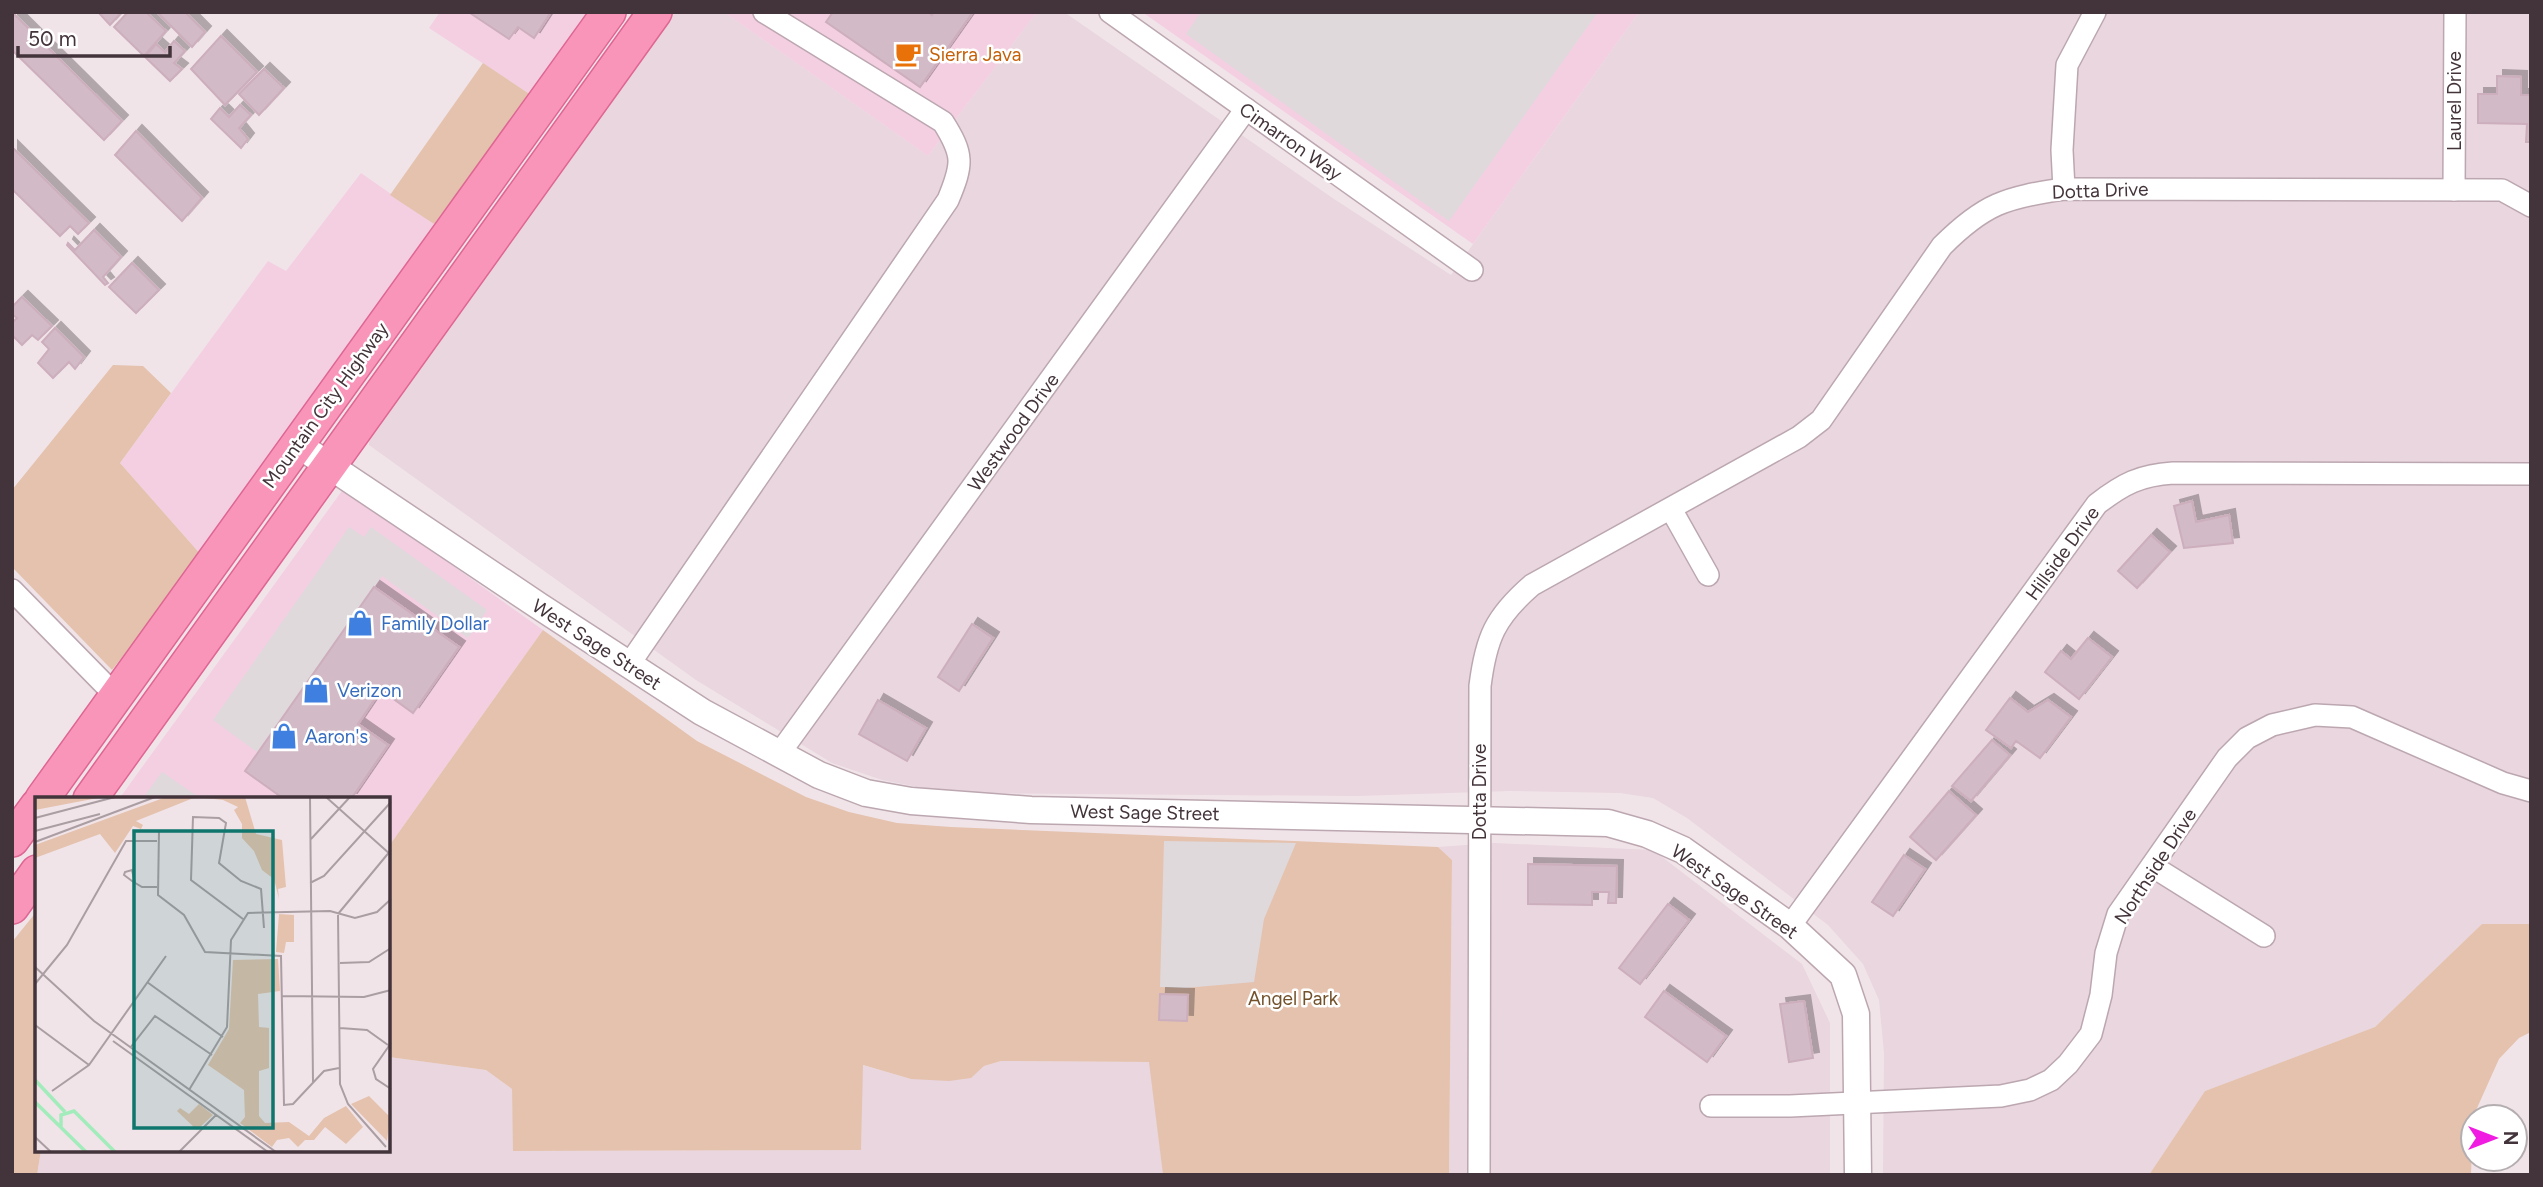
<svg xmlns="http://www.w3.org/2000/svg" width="2543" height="1187" viewBox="0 0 2543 1187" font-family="Figtree,sans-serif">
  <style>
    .residential { fill: #e9d6de }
    .commercial { fill: #f3cfe1 }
    .green { fill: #e4c2ae }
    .parking { fill: #dfd9dc }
    .building { fill: #d2bac6; stroke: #cdaebc; stroke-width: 2; filter: url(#shadow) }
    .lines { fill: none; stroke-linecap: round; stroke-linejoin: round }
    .minor-casing { stroke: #bca7b0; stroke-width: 24 }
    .tertiary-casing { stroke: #bca7b0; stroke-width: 29 }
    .primary-casing { stroke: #de6693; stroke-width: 36 }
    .minor { stroke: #fff; stroke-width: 21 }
    .tertiary { stroke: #fff; stroke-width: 26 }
    .primary { stroke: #fa95ba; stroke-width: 33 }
    .labels { text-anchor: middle; stroke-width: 5; stroke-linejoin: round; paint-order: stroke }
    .food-label { font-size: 19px; fill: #c56008; stroke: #fff; text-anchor: start }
    .street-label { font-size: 19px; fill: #43343b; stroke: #fff }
    .shop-label { font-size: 19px; fill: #366cbe; stroke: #fff; text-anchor: start }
    .park-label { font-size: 19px; fill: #72512b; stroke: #fff }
    .inset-river { fill: none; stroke: #a2ecbb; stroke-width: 3.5 }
    .inset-road { fill: none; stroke: #ab9ea3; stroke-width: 2 }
    .view { fill: #0f766e; fill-opacity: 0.15; stroke: #0f766e; stroke-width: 3.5 }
    .inset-edge { fill: none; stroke: #43343b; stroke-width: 3.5 }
  </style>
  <defs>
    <filter id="shadow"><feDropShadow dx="6" dy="-6" stdDeviation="0" flood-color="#0004"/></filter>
  </defs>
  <rect width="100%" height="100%" fill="#f1e4e9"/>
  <!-- residential -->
  <g class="residential">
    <polygon points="671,12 724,12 928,156 1037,12 1064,12 1334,199 1451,275 1639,12 2531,12 2531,924 2482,924 2375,1027 2205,1091 2149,1175 1883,1175 1884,1053 1879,1000 1863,964 1828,925 1687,818 1653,798 1620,793 1510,791 1357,796 948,793 882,780 832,763 696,680 369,445 369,436"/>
    <polygon points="1494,843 1653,850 1802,964 1830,1023 1830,1175 1449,1175 1452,860 1438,847"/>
    <polygon points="389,1057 486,1070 512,1089 514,1151 861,1150 862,1065 911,1079 970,1078 984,1066 1001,1061 1150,1062 1163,1175 37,1175 41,1150 388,1150"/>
  </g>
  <!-- commercial -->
  <g class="commercial">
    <polygon points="440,12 591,12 531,95 429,28"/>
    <polygon points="724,12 1037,12 928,156"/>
    <polygon points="1142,12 1639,12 1473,244"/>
    <polygon points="361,173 434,224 202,556 120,463 268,261 286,271"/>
    <polygon points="344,488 543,630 389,846 388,799 119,799"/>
  </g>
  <!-- green -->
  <g class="green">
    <polygon points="483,63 531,95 434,224 390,195"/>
    <polygon points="113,365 143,366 171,393 120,463 202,556 112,670 12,567 12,490"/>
    <polygon points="543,630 697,741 806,797 849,812 897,823 951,827 1438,847 1452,860 1449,1175 1163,1175 1149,1062 1001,1061 984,1066 971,1078 949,1081 911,1079 863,1065 861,1150 513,1151 512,1089 486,1070 389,1057 389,846"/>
    <polygon points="37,911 37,1150 41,1150 37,1175 12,1175 12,942"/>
    <polygon points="2482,924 2531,924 2531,1032 2519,1038 2499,1059 2473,1117 2471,1175 2149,1175 2205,1091 2375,1027"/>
  </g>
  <!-- parking -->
  <g class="parking">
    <polygon points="1201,12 1598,12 1449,221 1186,34"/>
    <polygon points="349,527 364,537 371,527 487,610 468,638 382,576 257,752 213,720"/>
    <polygon points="162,772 200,798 143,798"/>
    <polygon points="1164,841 1296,843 1264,919 1254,982 1185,988 1160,987"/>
  </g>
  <!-- building -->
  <g class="building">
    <polygon points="12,12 122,121 104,140 12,50"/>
    <polygon points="98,12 122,12 110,25"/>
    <polygon points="128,12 146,12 166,31 144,56 114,27"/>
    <polygon points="157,12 185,12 205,32 192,47"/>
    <polygon points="551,12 534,38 518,27 509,39 470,13"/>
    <polygon points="833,12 928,12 932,15 933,12 973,12 920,87 826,22"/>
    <polygon points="221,36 257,72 225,105 191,69"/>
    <polygon points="174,41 185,51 174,63 182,69 170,81 145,57 156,44 165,52"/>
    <polygon points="264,69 284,88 259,115 239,94"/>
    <polygon points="2497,76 2521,77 2521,95 2531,95 2531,142 2526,142 2527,124 2478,123 2478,94 2497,94"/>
    <polygon points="240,105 251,115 239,128 248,139 241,148 211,119 220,108 229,117"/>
    <polygon points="136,131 202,198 182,221 115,155"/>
    <polygon points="12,147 89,223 78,234 70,226 60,236 12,189"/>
    <polygon points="94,230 121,257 103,277 108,283 105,285 67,245 68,243 75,250"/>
    <polygon points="132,263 159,290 136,313 109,287"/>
    <polygon points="22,297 52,326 38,340 32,335 22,345 12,335 12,323 17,318 12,314 12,307"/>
    <polygon points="55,328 84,357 75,369 69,362 53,378 38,363 49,349 42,342"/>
    <polygon points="2192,501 2196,522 2229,515 2233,543 2184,548 2174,506"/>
    <polygon points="2151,535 2170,552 2137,588 2118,571"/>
    <polygon points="374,587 459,647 413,713 381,690 358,724 388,745 351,799 284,799 245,771"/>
    <polygon points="972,624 993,638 959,691 938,677"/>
    <polygon points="2088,638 2112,657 2079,699 2045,672 2061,651 2071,659"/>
    <polygon points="2010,698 2028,712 2048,700 2071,717 2040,758 2016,741 2011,748 1986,730"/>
    <polygon points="878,700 926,728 907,761 859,734"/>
    <polygon points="1992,740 2010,755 1971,801 1952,786"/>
    <polygon points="1949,791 1976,815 1936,860 1910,837"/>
    <polygon points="1904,855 1925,869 1893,916 1872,902"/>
    <polygon points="1528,864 1617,866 1616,903 1608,903 1609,892 1592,892 1592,905 1528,904"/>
    <polygon points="1668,904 1689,920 1640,984 1619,968"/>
    <polygon points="1664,991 1726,1036 1707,1062 1645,1017"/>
    <polygon points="1160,994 1188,995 1187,1021 1159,1020"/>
    <polygon points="1804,1001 1813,1058 1789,1062 1780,1004"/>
  </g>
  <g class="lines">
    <!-- minor casing -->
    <g class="minor-casing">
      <g id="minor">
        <polyline points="1110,12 1472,270"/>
        <polyline points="2064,189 2062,150 2067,65 2095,12"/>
        <polyline points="2454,190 2455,12"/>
        <polyline points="1671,509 1708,575"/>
        <polyline points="12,590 116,696"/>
        <path d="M628,666L948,200C963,164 964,155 943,122L764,12"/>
        <polyline points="779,754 1246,109"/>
        <polyline points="2152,866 2264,936"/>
        <path d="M1790,926L2097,504C2123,484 2140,475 2173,473L2531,474"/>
        <polyline points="1711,1106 1790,1106 2001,1096 2030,1090 2051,1080 2068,1064 2091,1034 2101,995 2106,953 2118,914 2227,758 2247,738 2272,725 2315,715 2352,717 2503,783 2531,791"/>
        <path d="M1479,1175L1480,686C1486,638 1495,617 1532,585L1799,437L1821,420L1942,246C1984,204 2006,197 2064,189L2502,190L2531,206"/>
      </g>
    </g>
    <!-- tertiary casing -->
    <g class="tertiary-casing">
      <polyline id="tertiary" points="297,444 539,606 702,712 819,775 866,793 911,801 1031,810 1608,823 1647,834 1683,850 1790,926 1843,975 1856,1014 1858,1175"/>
    </g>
    <!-- primary casing -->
    <g class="primary-casing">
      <g id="primary">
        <polyline points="42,799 609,12"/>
        <polyline points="90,799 655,12"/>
        <polyline points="12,840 37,806"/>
        <polyline points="12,907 37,872"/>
      </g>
    </g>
    <!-- minor -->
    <use href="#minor" class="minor"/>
    <!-- tertiary -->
    <use href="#tertiary" class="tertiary"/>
    <!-- primary -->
    <use href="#primary" class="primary"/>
  </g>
  <!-- icons -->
  <defs>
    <g id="cafe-bare" transform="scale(2.1)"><path d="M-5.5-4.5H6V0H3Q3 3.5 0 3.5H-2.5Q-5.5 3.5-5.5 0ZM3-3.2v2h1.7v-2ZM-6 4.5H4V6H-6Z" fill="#e8710a" stroke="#fff" stroke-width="2.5" paint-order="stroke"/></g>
    <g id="shop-bare" transform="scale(2.1)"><path d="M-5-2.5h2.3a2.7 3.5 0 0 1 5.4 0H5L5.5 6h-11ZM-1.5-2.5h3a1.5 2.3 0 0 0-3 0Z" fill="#3f7fe0" stroke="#fff" stroke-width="2.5" paint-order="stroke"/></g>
  </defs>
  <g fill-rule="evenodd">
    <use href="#cafe-bare" x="908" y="54"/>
    <use href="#shop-bare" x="360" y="623"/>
    <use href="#shop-bare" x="316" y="690"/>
    <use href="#shop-bare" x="284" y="736"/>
  </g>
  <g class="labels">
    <!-- food labels -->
    <g class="food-label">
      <text x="929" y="61">Sierra Java</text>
    </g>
    <!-- street labels -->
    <g class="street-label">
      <text transform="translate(2454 101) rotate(-90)" y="7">Laurel Drive</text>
      <text transform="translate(1291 141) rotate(35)" y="7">Cimarron Way</text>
      <text transform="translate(2100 190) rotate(-2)" y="7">Dotta Drive</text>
      <text transform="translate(325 405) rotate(-54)" y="7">Mountain City Highway</text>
      <text transform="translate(1013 432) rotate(-54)" y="7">Westwood Drive</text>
      <text transform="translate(2062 553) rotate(-54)" y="7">Hillside Drive</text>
      <text transform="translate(597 644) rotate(33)" y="7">West Sage Street</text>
      <text transform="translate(1479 792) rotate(-90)" y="7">Dotta Drive</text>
      <text transform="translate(1145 812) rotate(1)" y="7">West Sage Street</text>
      <text transform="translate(2155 866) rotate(-57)" y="7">Northside Drive</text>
      <text transform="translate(1735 891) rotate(35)" y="7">West Sage Street</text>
    </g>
    <!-- shop labels -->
    <g class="shop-label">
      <text x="381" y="630">Family Dollar</text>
      <text x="337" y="697">Verizon</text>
      <text x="305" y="743">Aaron's</text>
    </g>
    <!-- park labels -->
    <g class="park-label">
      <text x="1293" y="1005">Angel Park</text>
    </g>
  </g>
  <!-- overview -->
  <g transform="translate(35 797)">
    <rect width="355" height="355" fill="#f1e4e9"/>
    <path d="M0,0H68L0,13ZM131,0H210L221,37L247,43L251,90L243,92L244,102L239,82L227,73L219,54L207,41V27L199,13L203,10L188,3L161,0L101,24L108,28L106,32L98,29L80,56L65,37L0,61V48ZM244,117L259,118V145H251L249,156L241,155ZM243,162L245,194L223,197L224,230L234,231V271L224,274V319L230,326L254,325L274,339L289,321L311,309L328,330L311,347L290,330L279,343H270L263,350L254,341L242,343L237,350L205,326L210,320L209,293L173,268L194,232L198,163ZM334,299L355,320L352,344L316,307ZM164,307L178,318L162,333L142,314L145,311L154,317Z" fill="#e4c2ae"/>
    <path class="inset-river" d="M0,283L30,315M0,305L51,355M26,330V318L39,314L80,355"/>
    <path class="inset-road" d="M275,0L278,285M291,0L356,58M0,21L80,0M0,34L65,17M124,34L123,98L149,118L170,155L246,159L249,308L258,307L289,274L304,271M276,42L315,0M0,45L120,0M100,86L97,73L90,75L89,78L97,84L107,90H122M275,86L289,79L356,5M303,117L356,53M303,118L305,287L313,307L351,350M208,122L156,83L158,20L184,21L191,26L184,66L206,84L226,92L229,131M305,166L334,165L356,151M0,170L59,224L241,355M112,185L188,240M0,187L32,148L91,44H122M247,199L329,200L356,193M0,228L54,268M305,231L332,233L353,248M78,244L233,355M356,246L338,272L341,282L356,292M95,251L120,219L177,258M154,293L192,230L196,143L213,116L295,114L320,121L342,115L356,102M17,294L54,268L131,159M0,340L16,355M144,355L181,318"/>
    <path class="view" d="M99,34H238V331H99Z"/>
    <rect width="355" height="355" class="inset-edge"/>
  </g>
  <!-- border -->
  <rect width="2543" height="1187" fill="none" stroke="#43343b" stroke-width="28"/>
  <!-- north arrow -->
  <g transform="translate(2494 1138) rotate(90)"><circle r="33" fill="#ffffff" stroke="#b4aeb1" stroke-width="2"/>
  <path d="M0-5L12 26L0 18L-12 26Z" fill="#f01ce1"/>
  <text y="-10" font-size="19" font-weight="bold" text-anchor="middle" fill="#43343b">N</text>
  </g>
  <!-- scale -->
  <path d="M18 46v10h152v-10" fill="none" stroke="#43343b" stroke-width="3.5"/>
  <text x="28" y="46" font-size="21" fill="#43343b" stroke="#ffffff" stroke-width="5" paint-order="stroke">50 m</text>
</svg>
